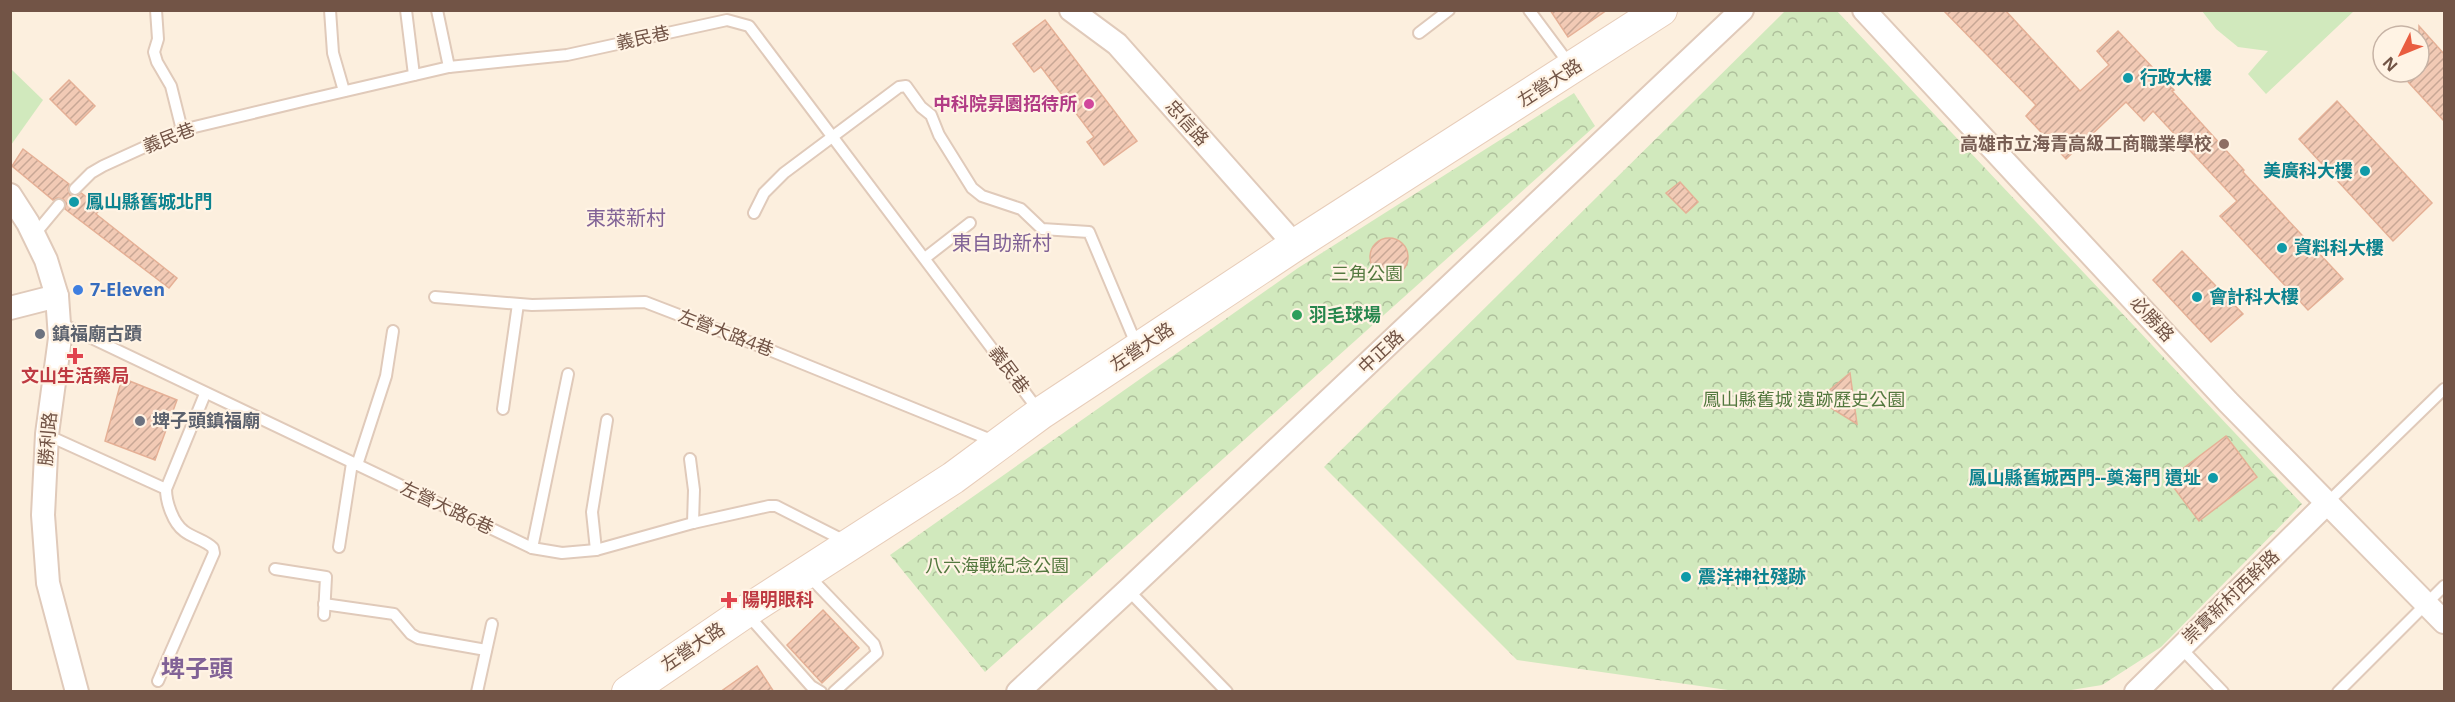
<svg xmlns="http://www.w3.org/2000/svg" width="2455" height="702" viewBox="0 0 2455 702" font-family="'Open Sans','Noto Sans TC',sans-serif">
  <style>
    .green { fill: #d1e9bd }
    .forest { fill: url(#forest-crowns) }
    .building { fill: url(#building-hatch); stroke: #e5b096; stroke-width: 1.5 }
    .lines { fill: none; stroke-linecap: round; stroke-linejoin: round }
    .lane-casing { stroke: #e0caba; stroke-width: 14 }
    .street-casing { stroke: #e0caba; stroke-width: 26 }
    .secondary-casing { stroke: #e7cdba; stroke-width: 34 }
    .lane { stroke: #fff; stroke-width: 10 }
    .street { stroke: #fff; stroke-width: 22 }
    .secondary { stroke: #fff; stroke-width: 32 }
    .culture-dot { fill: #0f9aa8; stroke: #fff3e4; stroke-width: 2 }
    .hotel-dot { fill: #d1479c; stroke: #fff3e4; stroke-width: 2 }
    .education-dot { fill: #8d6e63; stroke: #fff3e4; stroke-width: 2 }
    .shop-dot { fill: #3f7fe0; stroke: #fff3e4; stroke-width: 2 }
    .leisure-dot { fill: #2e9e5b; stroke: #fff3e4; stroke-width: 2 }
    .worship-dot { fill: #6b7280; stroke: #fff3e4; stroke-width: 2 }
    .health-dot { fill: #e0444e; stroke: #fff3e4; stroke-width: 2 }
    .labels { text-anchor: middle; stroke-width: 4.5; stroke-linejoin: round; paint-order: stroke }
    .street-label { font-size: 18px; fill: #725446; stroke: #fff3e4 }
    .culture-label { font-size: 18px; font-weight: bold; fill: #0d838f; stroke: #fff3e4; text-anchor: start }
    .hotel-label { font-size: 18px; font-weight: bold; fill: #b23c85; stroke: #fff3e4; text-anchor: end }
    .education-label { font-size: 18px; font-weight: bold; fill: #785e54; stroke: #fff3e4; text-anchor: end }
    .park-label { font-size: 18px; fill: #53783e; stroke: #fff3e4 }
    .shop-label { font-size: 18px; font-weight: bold; fill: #366cbe; stroke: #fff3e4; text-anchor: start }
    .leisure-label { font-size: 18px; font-weight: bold; fill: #27864d; stroke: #fff3e4; text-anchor: start }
    .worship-label { font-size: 18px; font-weight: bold; fill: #5b616d; stroke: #fff3e4; text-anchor: start }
    .health-label { font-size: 18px; font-weight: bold; fill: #be3a42; stroke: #fff3e4 }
    .neighbourhood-label { font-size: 20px; fill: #816296; stroke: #fff3e4 }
    .district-label { font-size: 24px; font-weight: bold; fill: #816296; stroke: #fff3e4 }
  </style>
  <defs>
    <pattern id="forest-crowns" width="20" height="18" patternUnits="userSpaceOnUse" patternTransform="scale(1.5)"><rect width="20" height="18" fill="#d1e9bd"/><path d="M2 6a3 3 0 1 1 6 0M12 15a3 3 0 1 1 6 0" fill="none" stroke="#aebf9b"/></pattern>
    <pattern id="building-hatch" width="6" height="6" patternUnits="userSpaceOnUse" patternTransform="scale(1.5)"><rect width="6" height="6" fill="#f2cab5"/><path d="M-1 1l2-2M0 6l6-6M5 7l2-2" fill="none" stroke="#c8a795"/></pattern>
  </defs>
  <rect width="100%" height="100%" fill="#fcefde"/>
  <!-- green -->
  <g class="green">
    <polygon points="2202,11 2354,11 2266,94 2248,74 2268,51 2238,47 2216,29"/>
    <polygon points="11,69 43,100 11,145"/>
  </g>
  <!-- forest -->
  <g class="forest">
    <polygon points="1836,10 2302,504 2161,647 2102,685 2059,692 1742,692 1517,660 1324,467 1785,11"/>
    <polygon points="1574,93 1595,126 985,672 890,555 1298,268"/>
  </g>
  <!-- building -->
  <g class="building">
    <polygon points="1550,10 1607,10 1568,37"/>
    <polygon points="1943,10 2005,10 2080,91 2109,65 2097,51 2118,31 2174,90 2172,91 2244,170 2243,172 2343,279 2308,310 2220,216 2237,201 2153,111 2144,121 2126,102 2066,159 2026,116 2036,105"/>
    <polygon points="1045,20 1137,141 1104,165 1087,142 1094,137 1041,67 1034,72 1013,44"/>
    <polygon points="2419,26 2445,55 2445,122 2399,72 2419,72"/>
    <polygon points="69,80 95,106 76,125 50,99"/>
    <polygon points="2337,101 2432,203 2393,241 2299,139"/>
    <polygon points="23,149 69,184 68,190 70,195 76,196 81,193 101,208 96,214 177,278 169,288 65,209 66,203 63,199 57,198 53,200 12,166"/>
    <polygon points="1680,182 1698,202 1686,213 1666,193"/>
    <circle cx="1389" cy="257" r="19"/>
    <polygon points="2182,251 2243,314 2211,342 2153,280"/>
    <polygon points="1850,373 1857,424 1818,400"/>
    <polygon points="122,378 177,400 155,460 105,441"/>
    <polygon points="2226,436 2257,477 2199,521 2168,480"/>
    <polygon points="823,610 859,648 822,683 787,645"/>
    <polygon points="757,666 774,692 720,692"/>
  </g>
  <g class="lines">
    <!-- lane casing -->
    <g class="lane-casing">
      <g id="lane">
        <polyline points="156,10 158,39 154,52 157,62 171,86 182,130"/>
        <polyline points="330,10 333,53 344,91"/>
        <polyline points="406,10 414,75"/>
        <polyline points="437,10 449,67"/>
        <polyline points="1529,10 1570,65"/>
        <polyline points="1419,33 1449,10"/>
        <polyline points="75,189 91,173 103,166 182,130 307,100 449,67 567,55 727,20 749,26 1039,411"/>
        <polyline points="754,213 764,193 784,173 899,87 906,86 921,107 931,115 939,135 972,188 982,196 1021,209 1042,229 1089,232 1137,346"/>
        <polyline points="34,235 59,205"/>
        <polyline points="925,258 970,223"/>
        <polyline points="435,297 532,305 645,302 762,347 996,442"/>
        <polyline points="60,323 532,548 562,553 596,550 693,523 769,506 776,506 845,541"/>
        <polyline points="503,409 518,304"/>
        <polyline points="47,435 166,489"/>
        <polyline points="690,459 694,490 693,523"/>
        <polyline points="357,465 386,376 393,331"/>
        <polyline points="2327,503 2444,389"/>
        <polyline points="339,547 352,463"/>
        <polyline points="532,548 568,374"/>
        <polyline points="596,550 592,512 607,420"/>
        <polyline points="275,569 326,577 324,615"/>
        <polyline points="807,574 874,644 877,653 834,692"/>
        <polyline points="1128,590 1227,692"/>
        <polyline points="324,604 394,614 411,634 418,638 486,650"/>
        <polyline points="747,614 811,686 821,692"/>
        <polyline points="2180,647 2223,692"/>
        <path d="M158,681L214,553L213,548C205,540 193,538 184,531C173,523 166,502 166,489L205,394"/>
        <polyline points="477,692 492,624"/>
        <polyline points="2338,692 2444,586"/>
      </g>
    </g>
    <!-- street casing -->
    <g class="street-casing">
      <g id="street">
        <polyline points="1071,10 1117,44 1295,245"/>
        <polyline points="1864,10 2228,402 2444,622"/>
        <polyline points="10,195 28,223 46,260 57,296 60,338 47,434 43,515 48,583 77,692"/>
        <polyline points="10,308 57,296"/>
        <polyline points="1018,692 1128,590 1742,10"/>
        <polyline points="2136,692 2327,503"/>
      </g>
    </g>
    <!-- secondary casing -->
    <g class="secondary-casing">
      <polyline id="secondary" points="628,692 745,612 953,478 1041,413 1295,245 1661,10"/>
    </g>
    <!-- lane -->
    <use href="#lane" class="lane"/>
    <!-- street -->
    <use href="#street" class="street"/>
    <!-- secondary -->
    <use href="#secondary" class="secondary"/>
  </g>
  <!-- markers -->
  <g class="culture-dot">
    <circle cx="2128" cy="78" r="6"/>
    <circle cx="2365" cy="171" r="6"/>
    <circle cx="74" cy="202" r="6"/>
    <circle cx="2282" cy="248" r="6"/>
    <circle cx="2197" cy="297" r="6"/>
    <circle cx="2213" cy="478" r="6"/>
    <circle cx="1686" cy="577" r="6"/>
  </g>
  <circle class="hotel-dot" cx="1089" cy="104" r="6"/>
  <circle class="education-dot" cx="2224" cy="144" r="6"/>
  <circle class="shop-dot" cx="78" cy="290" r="6"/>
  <circle class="leisure-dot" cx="1297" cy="315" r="6"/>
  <g class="worship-dot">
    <circle cx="40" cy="334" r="6"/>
    <circle cx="140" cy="421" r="6"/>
  </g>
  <g class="health-dot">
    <path d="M72 347h6v6h6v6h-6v6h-6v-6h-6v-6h6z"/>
    <path d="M726 591h6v6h6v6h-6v6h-6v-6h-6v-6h6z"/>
  </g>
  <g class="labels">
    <!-- street labels -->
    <g class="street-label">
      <text transform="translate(643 38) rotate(-12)" y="6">義民巷</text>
      <text transform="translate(1550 83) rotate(-33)" y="6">左營大路</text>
      <text transform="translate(1187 123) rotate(48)" y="6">忠信路</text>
      <text transform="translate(169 138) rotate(-21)" y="6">義民巷</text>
      <text transform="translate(2152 319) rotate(47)" y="6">必勝路</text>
      <text transform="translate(726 333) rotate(21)" y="6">左營大路4巷</text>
      <text transform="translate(1142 347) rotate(-34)" y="6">左營大路</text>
      <text transform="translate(1381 352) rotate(-43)" y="6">中正路</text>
      <text transform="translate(1009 370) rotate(53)" y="6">義民巷</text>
      <text transform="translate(48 439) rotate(-85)" y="6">勝利路</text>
      <text transform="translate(447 508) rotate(25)" y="6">左營大路6巷</text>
      <text transform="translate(2231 597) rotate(-44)" y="6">崇實新村西幹路</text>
      <text transform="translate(693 647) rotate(-34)" y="6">左營大路</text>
    </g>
    <!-- culture labels -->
    <g class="culture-label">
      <text x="2140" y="84">行政大樓</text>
      <text x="2353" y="177" text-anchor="end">美廣科大樓</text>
      <text x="86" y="208">鳳山縣舊城北門</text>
      <text x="2294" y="254">資料科大樓</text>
      <text x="2209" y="303">會計科大樓</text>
      <text x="2201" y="484" text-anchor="end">鳳山縣舊城西門--奠海門 遺址</text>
      <text x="1698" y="583">震洋神社殘跡</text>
    </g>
    <!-- hotel labels -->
    <g class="hotel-label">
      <text x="1077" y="110">中科院昇園招待所</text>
    </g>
    <!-- education labels -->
    <g class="education-label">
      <text x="2212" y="150">高雄市立海青高級工商職業學校</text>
    </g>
    <!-- park labels -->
    <g class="park-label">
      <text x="1367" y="280">三角公園</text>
      <text x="1804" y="406">鳳山縣舊城 遺跡歷史公園</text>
      <text x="997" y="572">八六海戰紀念公園</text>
    </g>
    <!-- shop labels -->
    <g class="shop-label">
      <text x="90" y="296">7-Eleven</text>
    </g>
    <!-- leisure labels -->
    <g class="leisure-label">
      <text x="1309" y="321">羽毛球場</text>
    </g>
    <!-- worship labels -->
    <g class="worship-label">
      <text x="52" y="340">鎮福廟古蹟</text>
      <text x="152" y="427">埤子頭鎮福廟</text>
    </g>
    <!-- health labels -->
    <g class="health-label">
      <text x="75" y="382">文山生活藥局</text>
      <text x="742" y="606" text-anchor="start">陽明眼科</text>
    </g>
    <!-- neighbourhood labels -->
    <g class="neighbourhood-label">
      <text x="626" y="225">東萊新村</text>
      <text x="1002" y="250">東自助新村</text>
    </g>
    <!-- district labels -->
    <g class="district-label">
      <text x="197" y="677">埤子頭</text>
    </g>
  </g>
  <!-- border -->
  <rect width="2455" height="702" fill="none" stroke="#725446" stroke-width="24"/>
  <!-- north arrow -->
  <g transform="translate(2401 54) rotate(227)"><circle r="28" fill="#fff3e4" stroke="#c7b3a5" stroke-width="1.5"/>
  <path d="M0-4.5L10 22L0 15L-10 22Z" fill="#e95d40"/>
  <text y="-9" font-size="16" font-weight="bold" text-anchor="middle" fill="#725446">N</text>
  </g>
</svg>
